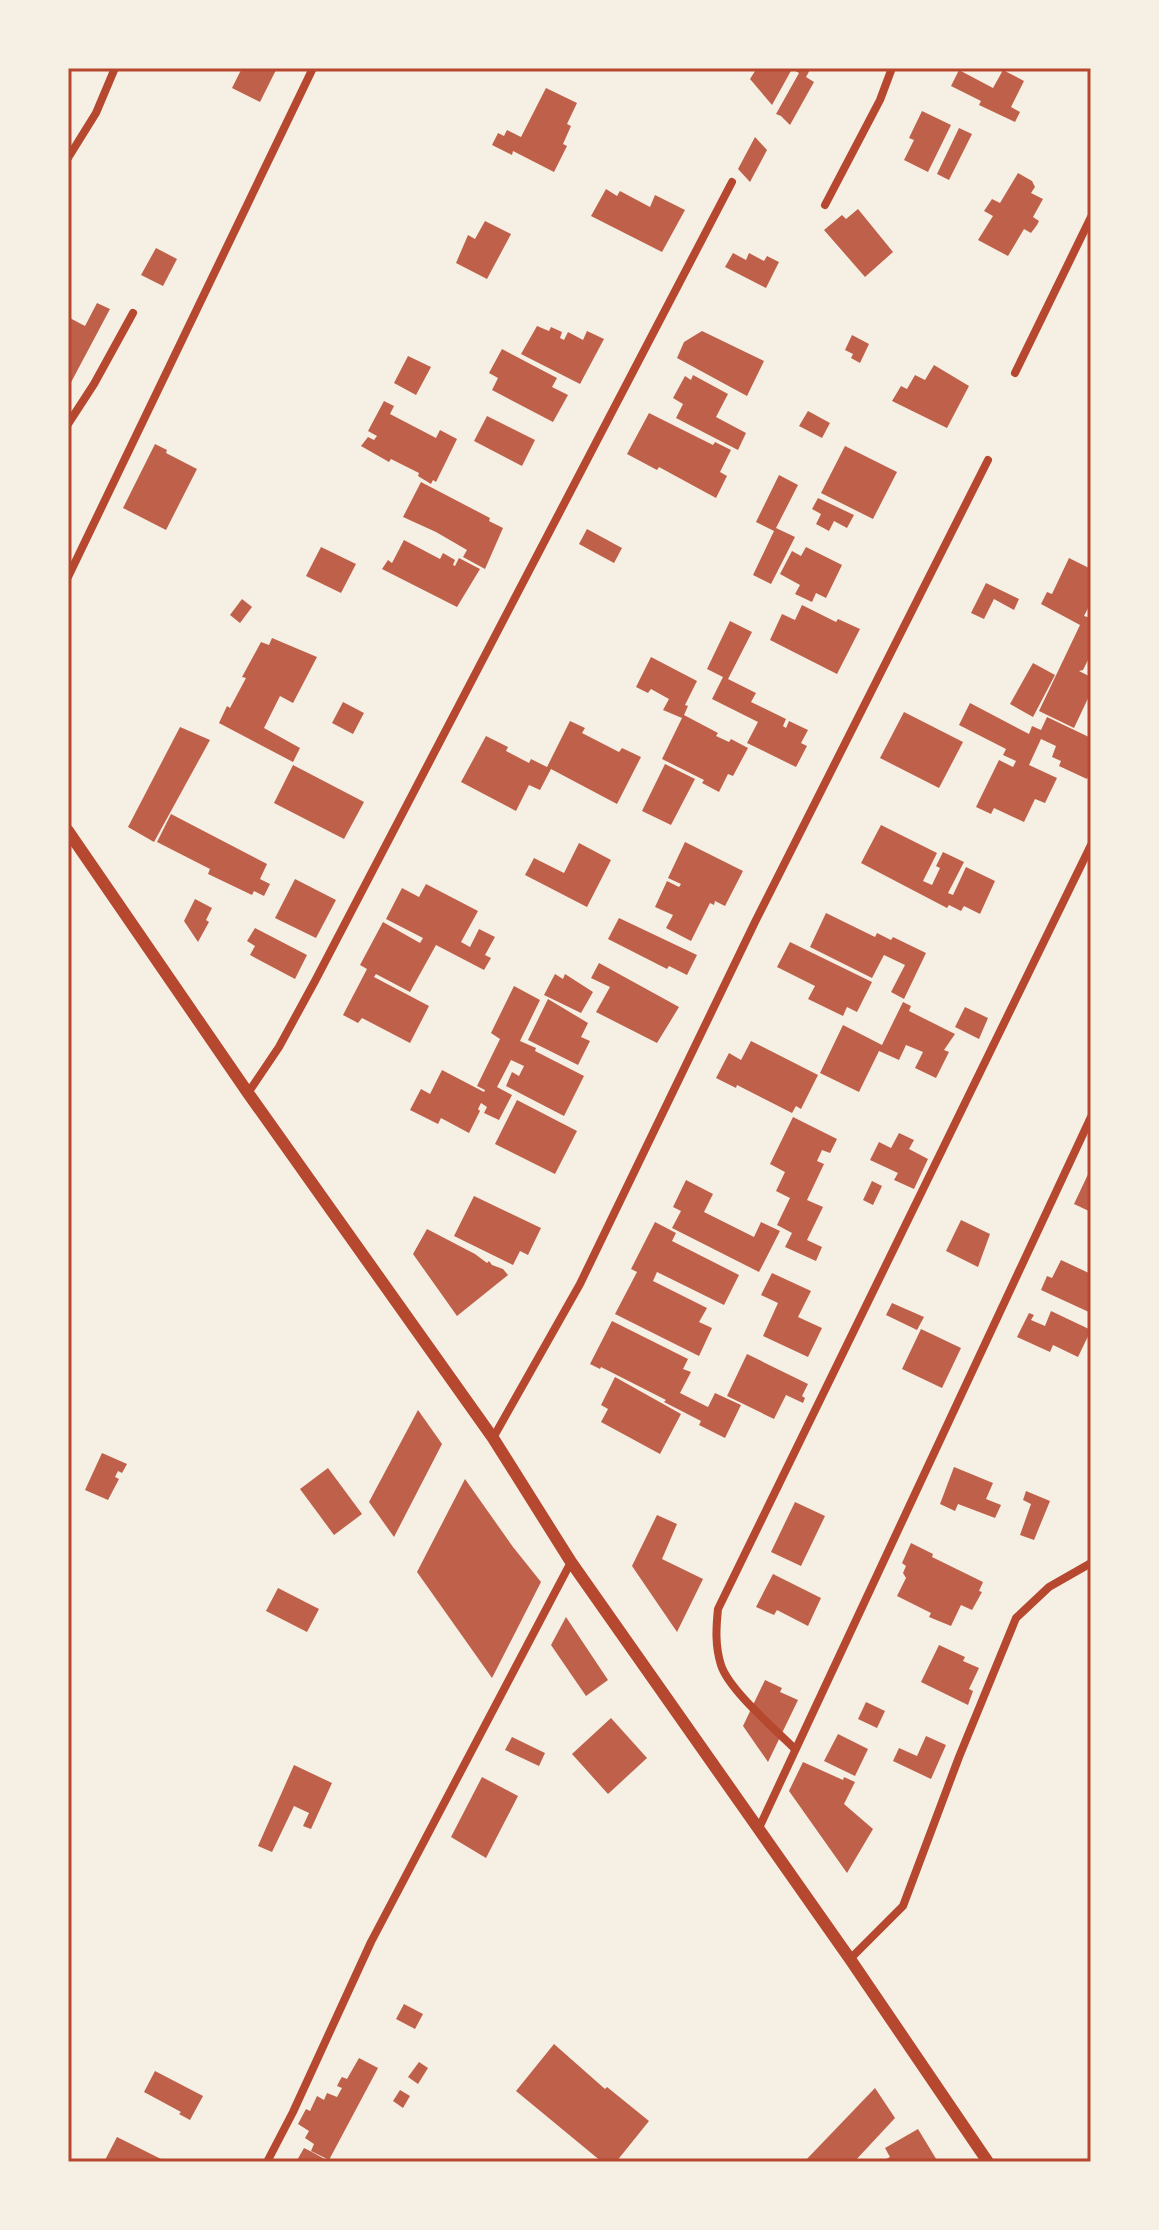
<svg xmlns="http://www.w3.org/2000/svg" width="1159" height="2230" viewBox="0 0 1159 2230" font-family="'Crimson Pro',serif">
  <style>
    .building { fill: #bf614a }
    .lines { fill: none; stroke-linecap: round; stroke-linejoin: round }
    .minor { stroke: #b5482f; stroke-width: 8 }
    .tertiary { stroke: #b5482f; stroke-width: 12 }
    .neatline { fill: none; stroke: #b5482f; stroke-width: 3 }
  </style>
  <rect width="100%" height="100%" fill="#f6efe4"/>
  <!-- building -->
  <g class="building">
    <polygon points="242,68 277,68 260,102 232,88"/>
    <polygon points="757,68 811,68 806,77 814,82 790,125 781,116 776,114 799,73 792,69 772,105 750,79"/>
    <polygon points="959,70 993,88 1003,70 1024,81 1011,107 1020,112 1015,122 979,105 981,101 951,86"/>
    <polygon points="546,88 577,103 567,124 571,126 563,144 567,146 554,172 513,151 512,155 492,145 498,133 504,136 507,130 521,137"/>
    <polygon points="922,111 951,125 928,172 904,160 914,140 909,138"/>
    <polygon points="959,128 972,134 949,180 937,174"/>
    <polygon points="755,137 767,150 750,182 738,169"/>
    <polygon points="1018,173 1032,181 1035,187 1031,193 1043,199 1033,217 1039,221 1037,225 1031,233 1024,229 1008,256 978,240 993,216 984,211 992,199 1000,203"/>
    <polygon points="606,189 617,196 620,191 650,207 655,195 685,210 662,252 591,216"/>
    <polygon points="858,209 893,252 865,277 824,230 842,215 846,219"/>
    <polygon points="485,221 511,234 487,279 456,263 468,235 475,239"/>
    <polygon points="156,248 177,259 163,286 141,275"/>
    <polygon points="733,253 746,260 749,253 764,261 767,256 779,262 766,288 725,267"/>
    <polygon points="97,303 110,309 68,388 68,317 85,326"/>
    <polygon points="537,326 549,331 551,327 562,332 560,338 564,340 568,332 583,340 587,331 604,339 580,384 521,354"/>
    <polygon points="702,331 764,361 747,396 677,358 684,342"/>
    <polygon points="852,335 869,344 860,363 851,358 853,354 845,350"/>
    <polygon points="502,349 557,378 552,387 568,395 553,422 492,390 498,378 489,373"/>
    <polygon points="408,356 431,367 416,395 394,383"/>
    <polygon points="934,365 969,386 947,428 892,401 901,386 907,389 915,375 925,380"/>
    <polygon points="693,375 728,394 716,417 746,433 738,450 676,418 683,404 673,398 685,376 691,380"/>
    <polygon points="384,401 394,406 390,414 436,438 440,430 457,439 436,482 433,480 431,484 418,476 419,473 391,459 389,462 361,446 368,437 374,440 377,436 368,431"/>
    <polygon points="808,411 830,423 822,438 799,426"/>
    <polygon points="649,413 713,445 715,442 731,450 720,472 727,476 716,498 659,467 657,470 627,454"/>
    <polygon points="487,416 535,440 522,466 474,441"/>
    <polygon points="155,444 167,450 166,453 197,469 166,530 123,508"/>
    <polygon points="845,446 897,472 873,519 821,493"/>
    <polygon points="779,475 798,485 776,528 795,537 771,584 753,575 774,531 756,522"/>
    <polygon points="421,482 490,518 489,521 503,528 485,569 463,557 467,550 436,532 403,517"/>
    <polygon points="818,498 854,515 847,528 834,521 829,531 816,524 821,514 812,509"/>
    <polygon points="587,529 622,548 614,563 579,544"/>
    <polygon points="404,540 440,559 443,553 455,560 453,565 455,566 459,558 480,569 457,607 382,569 388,560 392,563"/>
    <polygon points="321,547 356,564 341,593 306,576"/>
    <polygon points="806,547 842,565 826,598 816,593 812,602 795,594 800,585 780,574 792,551 801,556"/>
    <polygon points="1069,558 1091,569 1091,602 1084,616 1091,618 1091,654 1083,670 1079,671 1091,677 1091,692 1074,728 1039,711 1080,625 1041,604 1047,592 1052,594"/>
    <polygon points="986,583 1019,599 1014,610 994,599 984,619 971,613"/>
    <polygon points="242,599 252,607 240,623 230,615"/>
    <polygon points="802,605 836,622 838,619 860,629 837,674 770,640 782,614 795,620"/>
    <polygon points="730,621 752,632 728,679 756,693 751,702 786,719 783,726 786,728 789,721 808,730 801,743 807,746 796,767 747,743 758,722 712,699 723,677 707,669"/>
    <polygon points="272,638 317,657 293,703 280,696 264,728 300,748 293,762 219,723 227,706 230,708 246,678 242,677 261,642 269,645"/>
    <polygon points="651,657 697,681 685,705 688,706 684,715 718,733 716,736 729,742 731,739 748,748 733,776 728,774 719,792 702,783 704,780 662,759 682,718 663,710 669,699 651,689 648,693 636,687"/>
    <polygon points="1033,663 1055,675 1033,717 1010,704"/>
    <polygon points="343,702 364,713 353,734 332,723"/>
    <polygon points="970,703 1029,734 1032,726 1041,730 1047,717 1091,738 1091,770 1087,779 1059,766 1061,761 1052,757 1056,746 1041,739 1029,765 1057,778 1045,803 1035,799 1024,822 994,808 991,814 976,807 999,760 1013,767 1016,761 1003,755 1006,749 959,725"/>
    <polygon points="904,712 963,742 939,788 880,758"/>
    <polygon points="570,721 585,728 582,733 619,752 622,748 641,757 617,804 551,769 540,790 529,785 516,811 461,782 486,736 508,747 506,751 529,763 531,759 547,767"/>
    <polygon points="180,727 210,740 154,842 128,827"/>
    <polygon points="665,764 695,779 671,825 642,811"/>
    <polygon points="293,765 364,802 344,839 274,803"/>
    <polygon points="171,814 267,864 260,879 270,884 264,896 254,891 252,895 208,874 210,869 157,842"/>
    <polygon points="881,825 937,853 923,881 932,885 940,868 936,866 943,852 964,862 948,893 953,895 966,867 995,881 980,914 964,906 961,911 949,905 947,908 861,863"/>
    <polygon points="685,842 743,871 725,906 715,901 714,905 710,903 691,941 666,928 673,915 655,907 667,881 679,887 681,884 668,878"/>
    <polygon points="579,843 611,860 587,907 525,875 534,858 564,873"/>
    <polygon points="295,879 336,900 316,938 275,918"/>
    <polygon points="426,884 478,911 461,942 470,947 479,929 495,937 485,955 491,958 484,970 436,945 410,992 376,974 374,977 429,1006 410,1043 362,1018 358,1023 343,1015 367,969 360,965 383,922 420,943 423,938 386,919 402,888 419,897"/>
    <polygon points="195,899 212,908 206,920 209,922 198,942 184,921"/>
    <polygon points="826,913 875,937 877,933 891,940 893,937 926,953 904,999 891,992 905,965 884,955 872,978 810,947"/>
    <polygon points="619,918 697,955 687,975 669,966 667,969 608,939"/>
    <polygon points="255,928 307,955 295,979 250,955 255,946 247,941"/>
    <polygon points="790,942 872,982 857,1012 847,1007 843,1016 808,999 815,986 777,967"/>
    <polygon points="599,963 679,1007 657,1043 596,1012 610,987 591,978"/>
    <polygon points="555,974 563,979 565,974 593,992 581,1013 544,995"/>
    <polygon points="514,986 540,1000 520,1041 536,1048 535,1051 584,1076 564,1116 506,1086 512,1072 519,1076 524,1066 511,1060 497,1087 512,1095 499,1120 484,1113 487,1107 481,1103 478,1109 480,1111 469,1133 441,1118 438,1124 410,1110 421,1089 430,1094 442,1070 484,1092 485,1090 477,1086 500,1039 491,1033"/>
    <polygon points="548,999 588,1023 581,1037 590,1041 578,1065 528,1040"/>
    <polygon points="903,1002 911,1006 909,1011 955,1034 944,1050 949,1052 936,1078 915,1068 923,1052 906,1045 899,1060 879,1051 859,1092 820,1073 843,1025 882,1045"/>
    <polygon points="965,1007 988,1018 979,1039 955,1027"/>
    <polygon points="751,1041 818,1075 801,1109 796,1106 792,1113 737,1085 736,1088 716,1078 729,1053 741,1060"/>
    <polygon points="517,1100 577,1131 555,1174 495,1144"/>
    <polygon points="793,1117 837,1139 830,1153 822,1150 817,1161 824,1164 807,1200 823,1207 807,1240 822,1247 816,1261 785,1247 792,1233 777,1225 790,1198 776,1191 785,1172 770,1164"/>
    <polygon points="899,1133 914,1140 909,1149 928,1159 914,1189 894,1180 898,1173 870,1160 879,1142 891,1148"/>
    <polygon points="1091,1168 1091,1212 1074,1204"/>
    <polygon points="686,1180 713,1194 704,1212 754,1237 761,1222 780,1231 759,1272 672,1228 681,1211 673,1207"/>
    <polygon points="872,1181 882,1186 873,1205 863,1200"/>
    <polygon points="474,1196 541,1228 528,1255 520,1251 513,1265 454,1236"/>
    <polygon points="961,1220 990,1234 978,1267 946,1251"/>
    <polygon points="655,1222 676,1233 672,1241 739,1275 724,1305 657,1272 653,1281 707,1308 699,1322 712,1328 699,1356 615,1314 637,1272 631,1269"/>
    <polygon points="427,1229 475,1254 487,1263 489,1261 492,1265 503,1269 508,1275 457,1316 413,1254"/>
    <polygon points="1061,1260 1091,1274 1091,1313 1041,1290 1047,1276 1052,1278"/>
    <polygon points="772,1273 811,1291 798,1317 822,1328 808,1357 763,1336 778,1303 761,1295"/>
    <polygon points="892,1303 924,1317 917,1330 886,1315"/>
    <polygon points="1051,1311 1091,1330 1078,1357 1053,1345 1050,1352 1017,1337 1029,1313 1034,1315 1031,1320 1045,1326"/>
    <polygon points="612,1321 688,1359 683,1369 691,1372 680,1393 708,1407 715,1393 741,1405 725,1438 699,1425 701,1421 664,1402 666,1400 601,1367 600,1369 590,1364"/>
    <polygon points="921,1329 961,1348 942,1388 902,1369"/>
    <polygon points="747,1354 808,1384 802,1396 805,1398 803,1403 786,1395 774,1419 727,1396"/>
    <polygon points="615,1377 681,1414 660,1454 601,1422 608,1409 601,1405"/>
    <polygon points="418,1410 442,1444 394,1537 369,1502"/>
    <polygon points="102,1453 127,1464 122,1473 118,1471 115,1477 119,1479 108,1500 85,1490"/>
    <polygon points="954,1467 993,1483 986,1499 1001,1505 995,1518 958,1504 955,1511 940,1504"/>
    <polygon points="328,1468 362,1514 334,1535 300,1489"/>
    <polygon points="465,1479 513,1547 541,1582 492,1678 417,1572"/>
    <polygon points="1026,1491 1050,1501 1034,1540 1020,1535 1031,1504 1023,1500"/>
    <polygon points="795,1502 825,1516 801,1566 771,1552"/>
    <polygon points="657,1515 677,1524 662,1559 703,1579 677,1632 632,1566"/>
    <polygon points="911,1543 933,1554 932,1557 983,1582 979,1591 982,1592 972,1610 961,1605 951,1626 929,1617 931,1613 897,1596 906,1578 903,1573 906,1566 902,1563"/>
    <polygon points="773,1574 821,1598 808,1626 777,1610 774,1615 756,1607"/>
    <polygon points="278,1588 319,1609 307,1632 266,1611"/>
    <polygon points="566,1617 608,1680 586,1696 551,1645"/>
    <polygon points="939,1645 965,1657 963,1661 979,1668 969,1689 973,1691 968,1705 921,1682"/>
    <polygon points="765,1680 782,1688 780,1692 798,1700 768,1762 743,1726"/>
    <polygon points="866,1702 885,1711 877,1728 858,1719"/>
    <polygon points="611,1718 647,1758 608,1794 572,1754"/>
    <polygon points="838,1734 868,1749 855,1776 824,1761"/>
    <polygon points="926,1736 946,1745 931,1779 893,1761 899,1748 917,1756"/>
    <polygon points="512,1737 545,1753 539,1766 505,1750"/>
    <polygon points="803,1762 843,1780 844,1777 855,1782 844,1804 873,1829 847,1873 789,1791"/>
    <polygon points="294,1765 332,1783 311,1829 303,1826 309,1813 294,1806 272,1852 258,1846"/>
    <polygon points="482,1777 518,1796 486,1858 451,1837"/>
    <polygon points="404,2004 423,2014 415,2029 396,2019"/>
    <polygon points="554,2044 605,2089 607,2087 649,2121 616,2162 602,2162 516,2091"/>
    <polygon points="359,2058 378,2068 329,2160 311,2151 314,2144 305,2138 309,2131 298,2124 306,2109 310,2111 317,2096 324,2100 327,2093 337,2097 342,2088 337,2086 340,2080 342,2077 347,2079"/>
    <polygon points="419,2062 428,2068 418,2084 408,2077"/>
    <polygon points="155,2071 203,2096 190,2120 179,2114 181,2112 144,2092"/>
    <polygon points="875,2088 895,2118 854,2162 804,2162"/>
    <polygon points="400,2090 410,2096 403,2108 393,2101"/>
    <polygon points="918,2129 938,2162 885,2162 884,2160 890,2157 885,2148"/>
    <polygon points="117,2137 167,2162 104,2162"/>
    <polygon points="304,2148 312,2152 330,2162 296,2162"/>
  </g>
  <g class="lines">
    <!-- minor -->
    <g class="minor">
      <polyline points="68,158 96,113 115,68"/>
      <polyline points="825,205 880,100 892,68"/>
      <polyline points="1015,373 1091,217"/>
      <polyline points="68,424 94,384 133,313"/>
      <polyline points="68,577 313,68"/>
      <polyline points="248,1093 279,1047 315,981 732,182"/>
      <polyline points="493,1438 580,1284 755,922 988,460"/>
      <path d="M795,1749C775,1729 729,1690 721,1665C715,1646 716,1628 718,1609L1091,845"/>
      <polyline points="758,1830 1091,1117"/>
      <polyline points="850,1959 903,1906 959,1757 1016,1618 1049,1587 1091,1563"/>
      <polyline points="267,2162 293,2112 371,1942 571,1562"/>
    </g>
    <!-- tertiary -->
    <polyline class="tertiary" points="68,831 248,1093 493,1438 571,1562 850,1959 988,2162"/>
  </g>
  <!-- border -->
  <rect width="1159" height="2230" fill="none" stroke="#f6efe4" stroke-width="140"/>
  <rect x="70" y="70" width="1019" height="2090" class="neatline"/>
</svg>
